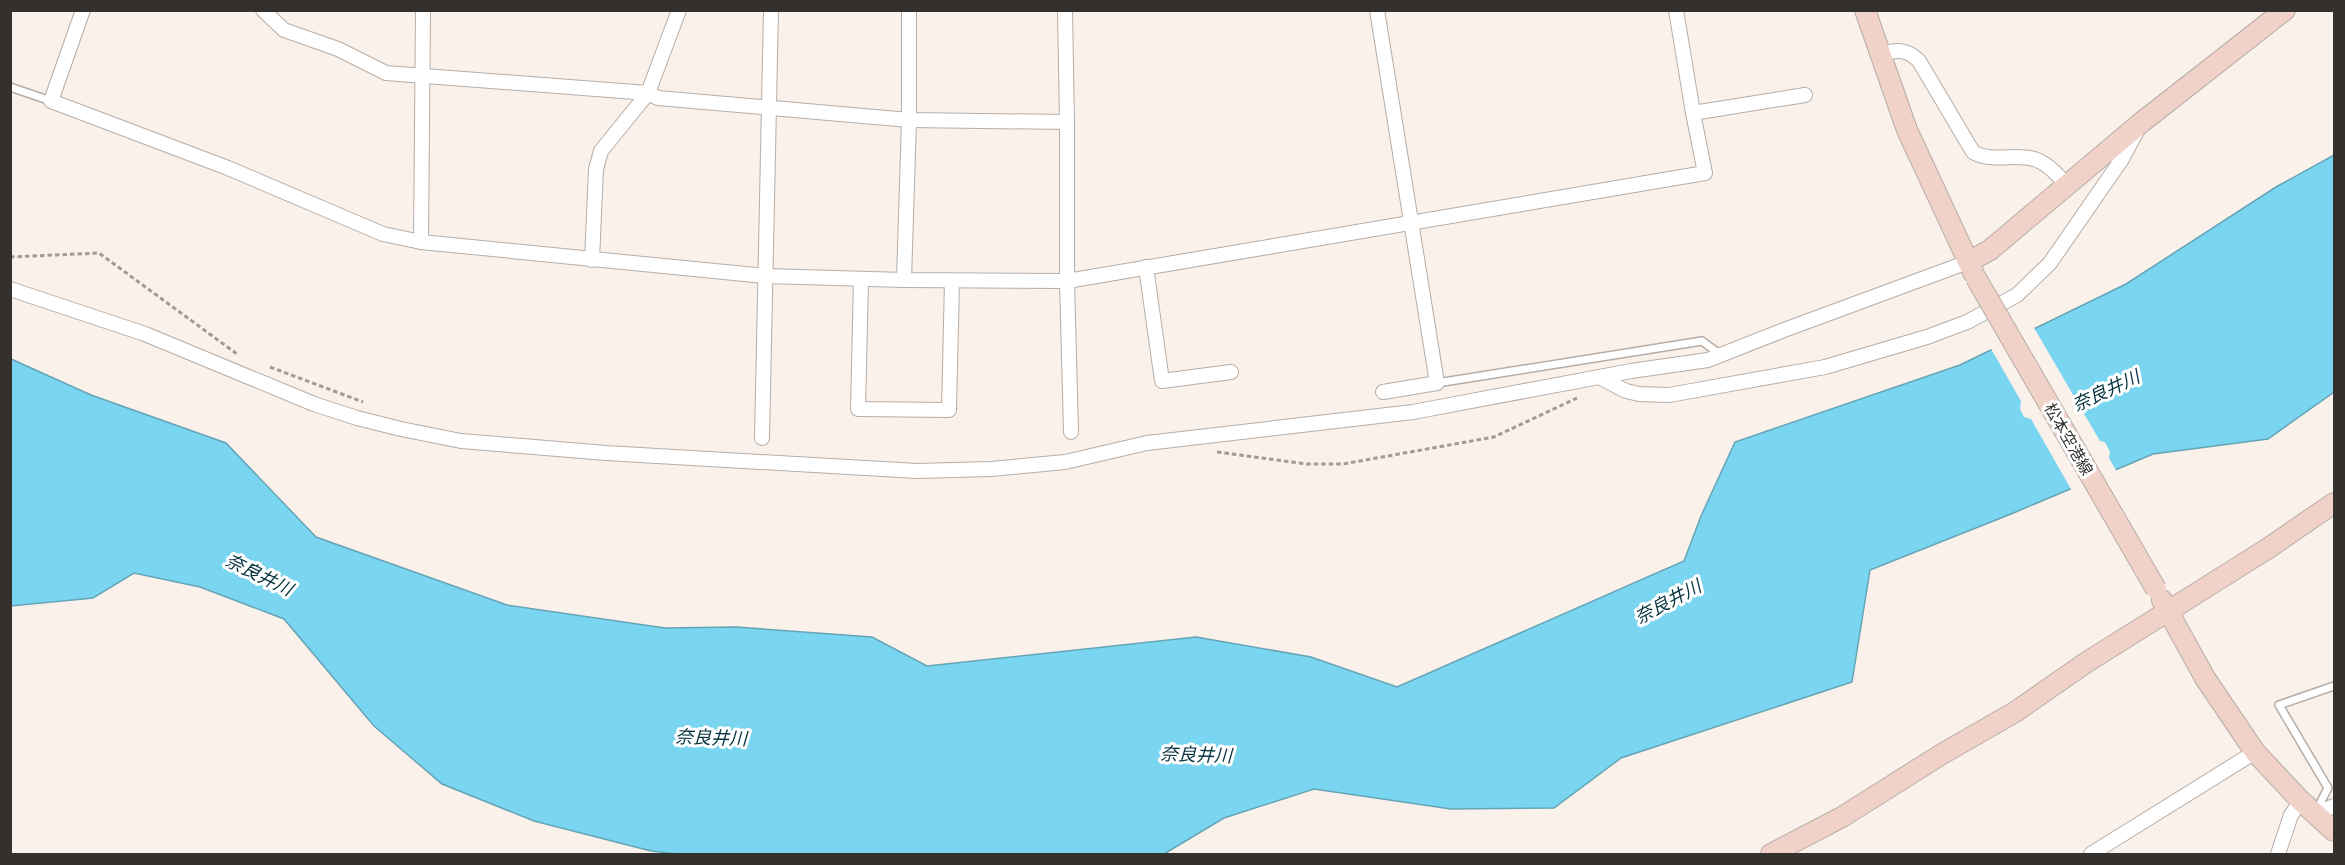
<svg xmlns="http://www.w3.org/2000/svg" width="2345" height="865" viewBox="0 0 2345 865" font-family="Jost,'Noto Sans JP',sans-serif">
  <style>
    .water { fill: #7ad5f0; stroke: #65a4b6; stroke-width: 1.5 }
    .pier { fill: #faf1ea }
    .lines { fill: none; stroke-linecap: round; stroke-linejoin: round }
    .lane-casing { stroke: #b6ada7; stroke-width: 10 }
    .street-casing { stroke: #b6ada7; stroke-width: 16 }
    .secondary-casing { stroke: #b6ada7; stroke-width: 22 }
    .path { stroke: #a19b95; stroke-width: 3; stroke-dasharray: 4.5 3; stroke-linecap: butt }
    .lane { stroke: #fff; stroke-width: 7 }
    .street { stroke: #fff; stroke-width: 14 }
    .secondary { stroke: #f1d2c9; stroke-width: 20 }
    .secondary-bridge-casing { stroke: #b6ada7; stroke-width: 22; stroke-linecap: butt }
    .secondary-bridge { stroke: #f1d2c9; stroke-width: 20 }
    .labels { text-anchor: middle; stroke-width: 6; stroke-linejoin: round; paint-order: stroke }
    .street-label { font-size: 16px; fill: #33302d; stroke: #fff }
    .water-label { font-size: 18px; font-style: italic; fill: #06333f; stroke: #fff }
  </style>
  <rect width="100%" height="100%" fill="#faf1ea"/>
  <!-- water -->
  <polygon class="water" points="2334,155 2334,392 2268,439 2153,454 2011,514 1870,570 1852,682 1621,758 1554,808 1451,809 1314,789 1224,818 1164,854 676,854 651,851 534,821 442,784 374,726 284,619 200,587 134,573 93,598 11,606 11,359 91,395 226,443 316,537 507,605 665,628 736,627 872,637 927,666 1196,637 1311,657 1397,687 1684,561 1701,516 1735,442 1960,365 2126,284 2276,187"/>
  <!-- pier -->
  <polygon class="pier" points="2033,326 2100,441 2105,442 2110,452 2109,458 2117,472 2072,491 2031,419 2024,417 2020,409 2021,401 1990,347"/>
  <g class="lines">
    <!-- lane casing -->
    <g class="lane-casing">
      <g id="lane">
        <polyline points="10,87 51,101"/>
        <polyline points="1437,383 1702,341 1721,355"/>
        <polyline points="2315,813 2328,788 2279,705 2334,686"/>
      </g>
    </g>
    <!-- street casing -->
    <g class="street-casing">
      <g id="street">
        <polyline points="83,10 51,101 228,168 383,234 421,242 765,276 904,280 1067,281 1705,173 1693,113 1676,10"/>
        <polyline points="263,10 284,30 338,49 386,73 648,93 658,98 909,120 1067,122 1065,10"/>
        <polyline points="1377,10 1437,383 1383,392"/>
        <path d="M1880,54C1896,50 1906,48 1919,61L1973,152C1991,163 2015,153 2034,159C2048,163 2059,177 2068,186"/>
        <polyline points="1693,113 1805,95"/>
        <polyline points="1067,122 1067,281 1071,432"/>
        <polyline points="421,242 423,10"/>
        <polyline points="592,260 596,169 601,151 648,93 679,10"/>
        <polyline points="1146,267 1162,381 1231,372"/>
        <polyline points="861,279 858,409 949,410 952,281"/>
        <polyline points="904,280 909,120 909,10"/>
        <polyline points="10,289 145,334 314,404 357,418 401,429 461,441 606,453 917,471 991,469 1065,462 1147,443 1413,412 1631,371 1708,360 1784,330 1968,262"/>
        <polyline points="1599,377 1626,391 1639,394 1669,395 1825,367 1927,337 1967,322 2017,295 2050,263 2122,159 2137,131"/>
        <polyline points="762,438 771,10"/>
        <polyline points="2314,814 2334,806"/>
        <polyline points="2091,854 2255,752"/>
        <polyline points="2278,854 2291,815 2301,801"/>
      </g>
    </g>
    <!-- secondary casing -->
    <g class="secondary-casing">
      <g id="secondary">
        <polyline points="1865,10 1907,130 1974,274"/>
        <polyline points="1968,262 1990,250 2142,122 2285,10"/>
        <polyline points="2162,600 2205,678 2255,752 2301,801 2334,831"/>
        <polyline points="1771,854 1842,817 1942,754 2015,712 2087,662 2267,549 2334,503"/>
      </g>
    </g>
    <!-- path -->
    <g class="path">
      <polyline points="10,257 99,253 237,354"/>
      <polyline points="270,367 363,402"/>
      <polyline points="1217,452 1307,464 1343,464 1494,437 1577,398"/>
    </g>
    <!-- lane -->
    <use href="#lane" class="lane"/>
    <!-- street -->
    <use href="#street" class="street"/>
    <!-- secondary -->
    <use href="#secondary" class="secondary"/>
    <!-- secondary-bridge casing -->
    <g class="secondary-bridge-casing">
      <polyline id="secondary-bridge" points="1976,278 2156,589"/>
    </g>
    <!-- secondary-bridge -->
    <use href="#secondary-bridge" class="secondary-bridge"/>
  </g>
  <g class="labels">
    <!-- street labels -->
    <g class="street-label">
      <text transform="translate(2069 439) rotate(60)" y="6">松本空港線</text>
    </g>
    <!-- water labels -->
    <g class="water-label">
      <text transform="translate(2106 391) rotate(-25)" y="6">奈良井川</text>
      <text transform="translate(259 575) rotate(26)" y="6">奈良井川</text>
      <text transform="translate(1668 602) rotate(-28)" y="6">奈良井川</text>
      <text transform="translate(711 738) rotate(2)" y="6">奈良井川</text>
      <text transform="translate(1196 755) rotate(2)" y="6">奈良井川</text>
    </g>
  </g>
  <!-- border -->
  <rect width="2345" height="865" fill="none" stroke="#33302d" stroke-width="24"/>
</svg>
